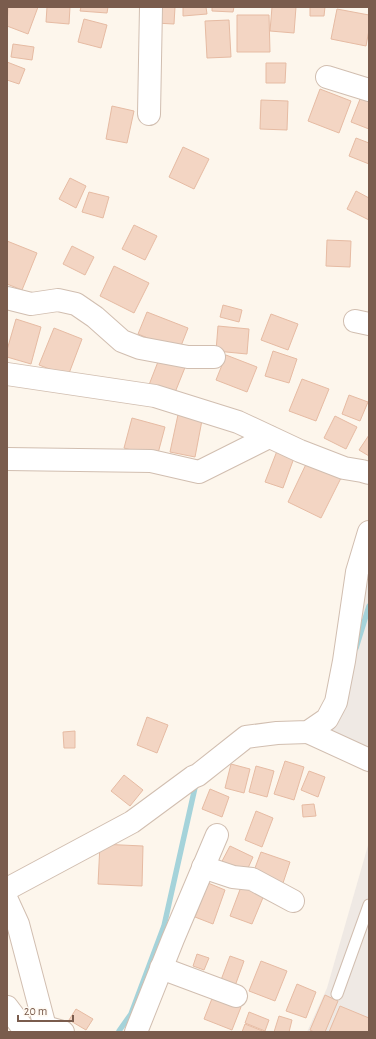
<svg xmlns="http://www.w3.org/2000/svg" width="376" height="1039" viewBox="0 0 376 1039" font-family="'Alegreya Sans',sans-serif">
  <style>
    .industrial { fill: #efe9e4 }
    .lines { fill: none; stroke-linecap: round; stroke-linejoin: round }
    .stream { stroke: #a5d3da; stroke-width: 5.5 }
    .building { fill: #f3d5c3; stroke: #e6bba3 }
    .lane-casing { stroke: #d1beb0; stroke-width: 13 }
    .street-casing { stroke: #d1beb0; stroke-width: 24 }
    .lane { stroke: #fff; stroke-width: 11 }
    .street { stroke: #fff; stroke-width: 22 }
  </style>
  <rect width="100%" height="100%" fill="#fdf6ec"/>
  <!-- industrial -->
  <g class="industrial">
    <polygon points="369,577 369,774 320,724"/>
    <polygon points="369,842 369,1032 307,1032 327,988"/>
  </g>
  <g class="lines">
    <!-- stream -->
    <g class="stream">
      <polyline points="356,648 369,606"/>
      <polyline points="119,1031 131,1014 164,926 196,783"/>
    </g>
  </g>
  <!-- building -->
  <g class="building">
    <polygon points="8,7 38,7 28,34 7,26"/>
    <polygon points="47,7 70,7 69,24 46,22"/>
    <polygon points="81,7 108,7 107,13 80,11"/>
    <polygon points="155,7 175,7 174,24 155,23"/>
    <polygon points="183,7 206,7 207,14 183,16"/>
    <polygon points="212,7 234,7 233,12 212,11"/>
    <polygon points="272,7 296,7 294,33 270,31"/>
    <polygon points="310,7 325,7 324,16 310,16"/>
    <polygon points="337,9 369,15 369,30 366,46 331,39"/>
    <polygon points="237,15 269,15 270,52 237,52"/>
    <polygon points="84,19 107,25 101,48 78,42"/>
    <polygon points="229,20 231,57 207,58 205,21"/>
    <polygon points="13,44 34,47 32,60 11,57"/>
    <polygon points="7,62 25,69 19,84 7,80"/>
    <polygon points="266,63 286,63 285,83 266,83"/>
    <polygon points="320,89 351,101 339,133 308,121"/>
    <polygon points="364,89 369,91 369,129 351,122"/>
    <polygon points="261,100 288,101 287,130 260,129"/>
    <polygon points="112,106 134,111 127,143 106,139"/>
    <polygon points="356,138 369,143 369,164 349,156"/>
    <polygon points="183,147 209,159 194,189 169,177"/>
    <polygon points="70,178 86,186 76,208 59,199"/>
    <polygon points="356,191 369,198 369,220 347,209"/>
    <polygon points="89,192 109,197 103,218 82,212"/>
    <polygon points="134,225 157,236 145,260 122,249"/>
    <polygon points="327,240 351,241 350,267 326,266"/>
    <polygon points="7,241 37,253 22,290 7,284"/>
    <polygon points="72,246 94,257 85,275 63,264"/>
    <polygon points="114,266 149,283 134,313 100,296"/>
    <polygon points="223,305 242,310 239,322 220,317"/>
    <polygon points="147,312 188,328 179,351 138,334"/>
    <polygon points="271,314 298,324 288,350 261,340"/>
    <polygon points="16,319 41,327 31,364 7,357 7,350"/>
    <polygon points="218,326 249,329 247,354 216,351"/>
    <polygon points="54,328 82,339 68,376 39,365"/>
    <polygon points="273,351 297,359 289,383 265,376"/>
    <polygon points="161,354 186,365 172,400 147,390"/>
    <polygon points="226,355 257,367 247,392 216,380"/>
    <polygon points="302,379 329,389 316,421 289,411"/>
    <polygon points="349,395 368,402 360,421 342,414"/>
    <polygon points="179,410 203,415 195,457 170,452"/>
    <polygon points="335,416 357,427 346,449 324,438"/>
    <polygon points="132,418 165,427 157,457 124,448"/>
    <polygon points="369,435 369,456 359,450"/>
    <polygon points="277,451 294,458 283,488 265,482"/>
    <polygon points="308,460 342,476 321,518 288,502"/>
    <polygon points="147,717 168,725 157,753 137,745"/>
    <polygon points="75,731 75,748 64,748 63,732"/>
    <polygon points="285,761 304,767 294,800 274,794"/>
    <polygon points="231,764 250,769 244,793 225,788"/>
    <polygon points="256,766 274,771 267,797 249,792"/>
    <polygon points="309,771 325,777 318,797 301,790"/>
    <polygon points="124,775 143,790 130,806 111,791"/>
    <polygon points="210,789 229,797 222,817 202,809"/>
    <polygon points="314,804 316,816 303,817 302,805"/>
    <polygon points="256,811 273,818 262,847 245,840"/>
    <polygon points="100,844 143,846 142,886 98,884"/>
    <polygon points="230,846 253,857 244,877 220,865"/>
    <polygon points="261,852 290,862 282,886 252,876"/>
    <polygon points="244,879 267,888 252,924 230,916"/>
    <polygon points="208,883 225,890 213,924 195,917"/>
    <polygon points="197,954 209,958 204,970 193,966"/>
    <polygon points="230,956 244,961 235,986 221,980"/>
    <polygon points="261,961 287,971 275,1001 249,991"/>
    <polygon points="297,984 316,992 306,1018 286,1011"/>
    <polygon points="325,995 338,1001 325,1032 314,1032 310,1030"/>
    <polygon points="213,996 241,1007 232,1030 204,1019"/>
    <polygon points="340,1006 369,1018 369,1032 329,1032"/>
    <polygon points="76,1009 93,1019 86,1030 69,1020"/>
    <polygon points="249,1012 269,1020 265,1031 245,1023"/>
    <polygon points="279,1016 292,1020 289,1032 274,1032"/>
    <polygon points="245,1024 265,1032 242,1032"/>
  </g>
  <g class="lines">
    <!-- lane casing -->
    <g class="lane-casing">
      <polyline id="lane" points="337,994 369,905"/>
    </g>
    <!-- street casing -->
    <g class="street-casing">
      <g id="street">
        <polyline points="327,77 369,90"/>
        <polyline points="149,114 151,7"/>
        <polyline points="7,298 31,304 58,300 76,304 95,317 122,341 140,348 188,357 214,357"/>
        <polyline points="355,321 369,324"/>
        <polyline points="7,374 155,396 238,422 300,451 344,468 362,471 369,473"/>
        <polyline points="7,459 151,461 199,472 269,437"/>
        <polyline points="308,732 369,760"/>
        <polyline points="203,867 233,877 252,879 293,901"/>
        <polyline points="7,889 132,822 193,777 198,775 246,737 277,733 308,732 327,719 336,702 344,661 357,572 369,532"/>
        <polyline points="7,900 18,924 45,1027 33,1032"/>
        <polyline points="161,968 236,996"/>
        <polyline points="7,1007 26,1032"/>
        <polyline points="45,1027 63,1032"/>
        <polyline points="136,1032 173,939 217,835"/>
      </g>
    </g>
    <!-- lane -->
    <use href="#lane" class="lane"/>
    <!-- street -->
    <use href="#street" class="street"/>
  </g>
  <!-- border -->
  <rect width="376" height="1039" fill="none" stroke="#7a5c4d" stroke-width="16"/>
  <!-- scale -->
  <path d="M18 1015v6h55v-6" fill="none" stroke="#7a5c4d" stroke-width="2"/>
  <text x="24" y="1015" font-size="12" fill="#7a5c4d" stroke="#fffaf3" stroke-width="3" paint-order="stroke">20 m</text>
</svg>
